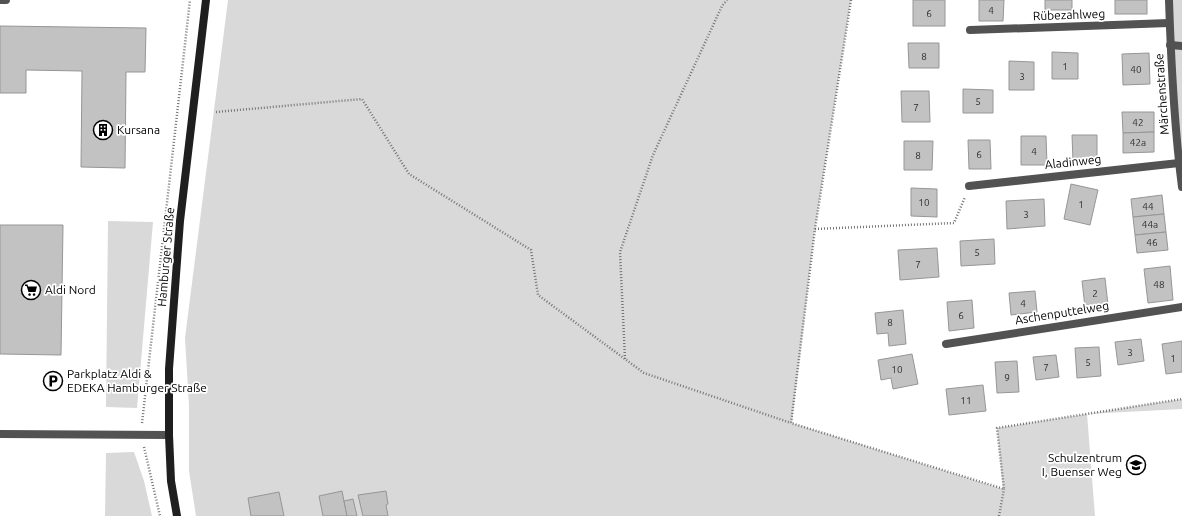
<svg xmlns="http://www.w3.org/2000/svg" width="1182" height="516" viewBox="0 0 1182 516" font-family="Ubuntu,sans-serif">
  <style>
    .green { fill: #d9d9d9 }
    .building { fill: #c2c2c2; stroke: #969696 }
    .lines { fill: none; stroke-linecap: round; stroke-linejoin: round }
    .path { stroke: #747474; stroke-width: 2.5; stroke-dasharray: 1 2; stroke-linecap: butt }
    .service { stroke: #525252; stroke-width: 8 }
    .minor { stroke: #525252; stroke-width: 8 }
    .secondary { stroke: #1f1f1f; stroke-width: 8 }
    .labels { text-anchor: middle; stroke-width: 3.5; stroke-linejoin: round; paint-order: stroke }
    .number-label { font-size: 10px; fill: #303030 }
    .street-label { font-size: 12px; fill: #000; stroke: #fff }
    .poi-label { font-size: 12px; fill: #000; stroke: #fff; text-anchor: start }
  </style>
  <rect width="100%" height="100%" fill="#fff"/>
  <!-- green -->
  <g class="green">
    <polygon points="228,0 851,0 815,229 792,423 1003,489 997,428 1182,399 1182,409 1087,414 1095,516 196,516 189,471 189,406 185,338"/>
    <polygon points="1169,0 1182,0 1182,187"/>
    <polygon points="108,221 153,222 137,408 106,407"/>
    <polygon points="134,452 144,481 152,516 105,516 106,453"/>
  </g>
  <!-- building -->
  <g class="building">
    <rect x="913" y="0" width="32" height="26"/>
    <polygon points="979,0 1004,0 1003,21 979,21"/>
    <rect x="1045" y="0" width="27" height="10"/>
    <rect x="1115" y="0" width="32" height="14"/>
    <polygon points="0,26 146,28 145,72 126,72 125,168 81,167 82,71 26,70 26,93 0,93"/>
    <polygon points="908,43 939,43 939,68 909,68"/>
    <polygon points="1052,52 1078,53 1078,79 1052,79"/>
    <polygon points="1149,53 1150,84 1123,85 1122,54"/>
    <polygon points="1009,61 1034,62 1034,90 1009,90"/>
    <polygon points="963,89 993,90 993,113 963,113"/>
    <polygon points="901,91 929,91 930,122 902,122"/>
    <polygon points="1122,112 1154,112 1154,132 1123,133"/>
    <polygon points="1154,132 1154,152 1123,153 1123,133"/>
    <polygon points="1072,135 1097,135 1097,161 1073,161"/>
    <polygon points="1021,136 1046,136 1047,165 1021,165"/>
    <polygon points="968,140 990,140 991,169 969,169"/>
    <polygon points="904,141 933,141 932,170 904,170"/>
    <polygon points="1071,184 1098,190 1090,225 1064,219"/>
    <polygon points="911,188 937,189 937,217 911,216"/>
    <polygon points="1162,195 1164,214 1133,217 1131,199"/>
    <polygon points="1044,199 1045,226 1007,229 1006,201"/>
    <polygon points="1164,214 1166,232 1135,235 1133,217"/>
    <polygon points="0,225 63,225 61,355 0,354"/>
    <polygon points="1166,232 1168,250 1137,253 1135,235"/>
    <polygon points="994,239 995,264 961,266 960,241"/>
    <polygon points="937,248 939,277 900,280 898,250"/>
    <polygon points="1170,266 1173,300 1148,303 1144,269"/>
    <polygon points="1105,278 1108,305 1085,307 1082,281"/>
    <polygon points="1035,291 1037,312 1011,315 1009,293"/>
    <polygon points="972,300 974,328 949,331 947,302"/>
    <polygon points="903,310 906,344 889,346 888,333 877,334 875,313"/>
    <polygon points="1141,339 1144,361 1118,365 1115,342"/>
    <polygon points="1182,341 1182,372 1166,374 1162,344"/>
    <polygon points="1099,347 1101,376 1077,378 1075,348"/>
    <polygon points="912,354 918,384 893,389 891,378 881,380 878,360"/>
    <polygon points="1056,355 1059,377 1036,380 1033,357"/>
    <polygon points="1017,361 1019,392 997,393 995,362"/>
    <polygon points="983,385 986,411 949,415 946,389"/>
    <polygon points="342,491 347,516 323,516 319,496"/>
    <polygon points="386,491 388,504 386,505 388,516 363,516 358,495"/>
    <polygon points="279,492 284,516 251,516 248,498"/>
    <polygon points="353,499 357,516 347,516 344,501"/>
  </g>
  <g class="lines">
    <!-- path -->
    <g class="path">
      <polyline points="851,0 815,229 791,423 1004,489 997,428 1182,399"/>
      <polyline points="216,112 362,99 409,174 531,250 538,295 644,373 791,423"/>
      <polyline points="815,229 954,223 965,197"/>
      <polyline points="625,359 620,252 653,155 722,6 727,0"/>
      <polyline points="142,423 190,0"/>
      <polyline points="144,447 160,516"/>
      <polyline points="999,516 1004,489"/>
    </g>
    <!-- service -->
    <polyline class="service" points="0,434 169,435"/>
    <!-- minor -->
    <g class="minor">
      <polyline points="0,0 6,0"/>
      <path d="M1169,0C1171,62 1174,125 1182,187"/>
      <polyline points="970,30 1169,23"/>
      <polyline points="1170,45 1182,46"/>
      <polyline points="969,186 1179,163"/>
      <polyline points="946,344 1182,307"/>
    </g>
    <!-- secondary -->
    <polyline class="secondary" points="177,516 171,481 169,435 169,369 180,221 206,0"/>
  </g>
  <!-- icons -->
  <defs>
    <g id="building-ring" transform="scale(1)"><circle r="9.5" fill="#fff" stroke="#000" stroke-width="1.5"/><path d="M-4-6H4V6H1V3H-1V6H-4ZM-2.5-4.3h1.7v1.8h-1.7ZM.8-4.3h1.7v1.8H.8ZM-2.5-1h1.7V.8h-1.7ZM.8-1h1.7V.8H.8Z" fill="#000"/></g>
    <g id="supermarket-ring" transform="scale(1)"><circle r="9.5" fill="#fff" stroke="#000" stroke-width="1.5"/><path d="M-6-5.5h2.5l.6 2H6L4.5 2H-2.5L-4.4-4H-6ZM-1.5 3.2a1.3 1.3 0 1 0 .1 0ZM3 3.2a1.3 1.3 0 1 0 .1 0Z" fill="#000"/></g>
    <g id="parking-ring" transform="scale(1)"><circle r="9.5" fill="#fff" stroke="#000" stroke-width="1.5"/><path d="M-3.5-5.5H1a3.5 3.5 0 0 1 0 7H-1V5.5H-3.5ZM-1-3.4V-.6H.8a1.4 1.4 0 0 0 0-2.8Z" fill="#000"/></g>
    <g id="school-ring" transform="scale(1)"><circle r="9.5" fill="#fff" stroke="#000" stroke-width="1.5"/><path d="M0-5L7-2L0 1L-7-2ZM-4 1L0 2.5L4 1V4Q0 6-4 4Z" fill="#000"/></g>
  </defs>
  <g fill-rule="evenodd">
    <use href="#building-ring" x="103" y="130"/>
    <use href="#supermarket-ring" x="31" y="290"/>
    <use href="#parking-ring" x="53" y="381"/>
    <use href="#school-ring" x="1136" y="465"/>
  </g>
  <g class="labels">
    <!-- number labels -->
    <g class="number-label">
      <text x="991" y="14">4</text>
      <text x="929" y="17">6</text>
      <text x="924" y="60">8</text>
      <text x="1065" y="70">1</text>
      <text x="1136" y="73">40</text>
      <text x="1022" y="80">3</text>
      <text x="978" y="105">5</text>
      <text x="916" y="111">7</text>
      <text x="1138" y="126">42</text>
      <text x="1138" y="146">42a</text>
      <text x="1034" y="155">4</text>
      <text x="979" y="158">6</text>
      <text x="918" y="159">8</text>
      <text x="924" y="206">10</text>
      <text x="1081" y="208">1</text>
      <text x="1148" y="210">44</text>
      <text x="1026" y="218">3</text>
      <text x="1150" y="228">44a</text>
      <text x="1152" y="246">46</text>
      <text x="977" y="256">5</text>
      <text x="918" y="268">7</text>
      <text x="1159" y="288">48</text>
      <text x="1095" y="297">2</text>
      <text x="1023" y="307">4</text>
      <text x="961" y="319">6</text>
      <text x="890" y="326">8</text>
      <text x="1130" y="356">3</text>
      <text x="1173" y="362">1</text>
      <text x="1088" y="366">5</text>
      <text x="1046" y="371">7</text>
      <text x="897" y="373">10</text>
      <text x="1007" y="381">9</text>
      <text x="966" y="404">11</text>
    </g>
    <!-- street labels -->
    <g class="street-label">
      <text transform="translate(1069 15) rotate(-2)" y="4">Rübezahlweg</text>
      <text transform="translate(1162 94) rotate(-94)" y="4">Märchenstraße</text>
      <text transform="translate(1073 162) rotate(-6)" y="4">Aladinweg</text>
      <text transform="translate(166 257) rotate(-85)" y="4">Hamburger Straße</text>
      <text transform="translate(1062 313) rotate(-9)" y="4">Aschenputtelweg</text>
    </g>
    <!-- poi labels -->
    <g class="poi-label">
      <text x="117" y="134">Kursana</text>
      <text x="45" y="294">Aldi Nord</text>
      <text x="67" y="378">Parkplatz Aldi &amp;<tspan x="67" dy="14">EDEKA Hamburger Straße</tspan></text>
      <text x="1122" y="462" text-anchor="end">Schulzentrum<tspan x="1122" dy="14">I, Buenser Weg</tspan></text>
    </g>
  </g>
</svg>
